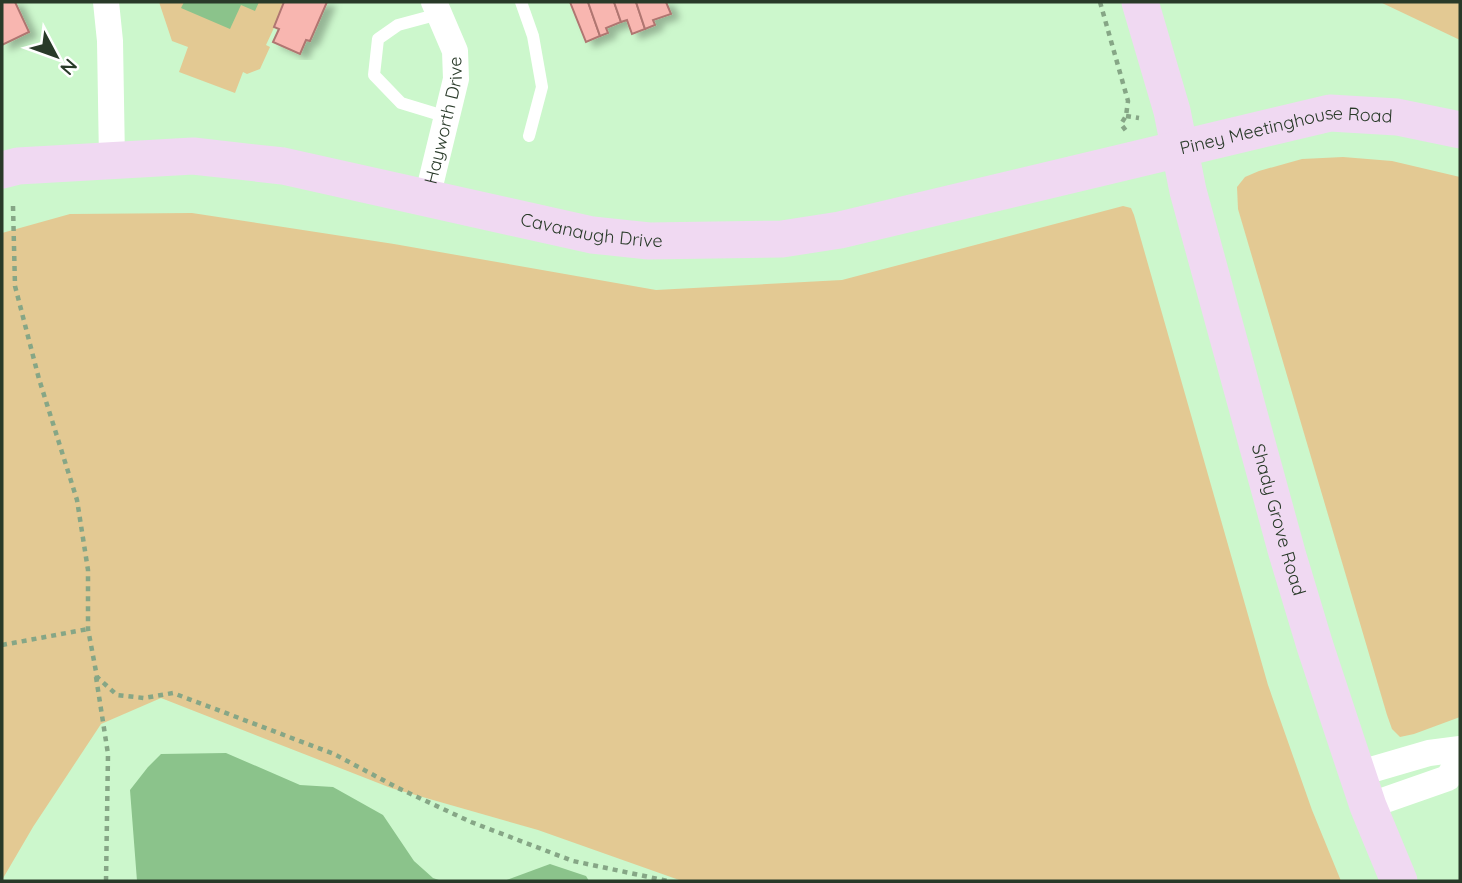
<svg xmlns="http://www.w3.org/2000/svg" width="1462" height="883" viewBox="0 0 1462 883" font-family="Quicksand,sans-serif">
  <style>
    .green { fill: #e3c993 }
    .water { fill: #8bc38b }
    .building { fill: #f8b6b0; stroke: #b07671; stroke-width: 2; filter: url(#shadow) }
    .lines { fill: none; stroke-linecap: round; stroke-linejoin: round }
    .path { stroke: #86a686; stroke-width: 4.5; stroke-dasharray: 5 5; stroke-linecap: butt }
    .lane { stroke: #fff; stroke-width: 12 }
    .street { stroke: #fff; stroke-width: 26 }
    .secondary { stroke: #f0d9f2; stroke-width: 37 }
    .labels { text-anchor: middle; stroke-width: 6; stroke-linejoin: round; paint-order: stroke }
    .street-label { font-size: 18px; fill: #293a29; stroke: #fff }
  </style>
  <defs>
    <filter id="shadow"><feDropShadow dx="8" dy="4.5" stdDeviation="3.5" flood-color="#0004"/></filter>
  </defs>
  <rect width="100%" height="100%" fill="#ccf7cc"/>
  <!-- green -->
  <g class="green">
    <polygon points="159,2 286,2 266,45 270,47 260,69 247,74 243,72 235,93 179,72 188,47 172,41"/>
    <polygon points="1380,2 1460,2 1460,40"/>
    <polygon points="1343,157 1392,161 1460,177 1460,717 1414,734 1400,737 1392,729 1387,715 1238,209 1237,187 1245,177 1259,171 1302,159"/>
    <polygon points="1123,206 1131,208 1134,215 1268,685 1312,810 1341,881 682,881 538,830 391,788 161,698 101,724 33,827 2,880 2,233 70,214 192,213 394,244 656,290 842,280"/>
  </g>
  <!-- water -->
  <g class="water">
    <polygon points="184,2 259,2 255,11 241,5 230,29 181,8"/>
    <polygon points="226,753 300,785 333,787 383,815 414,861 433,878 442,881 137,881 130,790 148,767 161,754"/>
    <polygon points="550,864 586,876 589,881 504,881"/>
  </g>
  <!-- building -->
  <g class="building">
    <polygon points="2,2 15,2 29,32 2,45"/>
    <polygon points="284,2 327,2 310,41 306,40 300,54 273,42 279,29 274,27"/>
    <polygon points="570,2 588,2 600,36 586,42"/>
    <polygon points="588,2 614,2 621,22 606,28 608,33 600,36"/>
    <polygon points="614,2 636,2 645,29 632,34 627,20 621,22"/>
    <polygon points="636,2 666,2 671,14 653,20 655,25 645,29"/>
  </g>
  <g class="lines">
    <!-- path -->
    <g class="path">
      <polyline points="1100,2 1128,101 1126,116 1121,124 1127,132"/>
      <polyline points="1126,116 1139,118"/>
      <polyline points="13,206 15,286 39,379 77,500 88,570 88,629 97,677 117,695 144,698 173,693 334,754 398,788 471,822 573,861 668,881"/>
      <polyline points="2,645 88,629 88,630"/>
      <polyline points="96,677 108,754 106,881"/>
    </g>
    <!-- lane -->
    <g class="lane">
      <polyline points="521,2 533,36 542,87 529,136"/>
      <polyline points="439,14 398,25 378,39 374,75 401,103 447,117"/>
    </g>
    <!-- street -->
    <g class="street">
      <polyline points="106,2 110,41 112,160"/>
      <path id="s1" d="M427,198L456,79L455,51L434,2"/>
      <polyline points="1357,774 1429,753 1460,749"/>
      <polyline points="1368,806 1448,778 1460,758"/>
    </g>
    <!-- secondary -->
    <g class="secondary">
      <path id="s2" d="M1140,2L1172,111L1188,191L1287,553L1315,646L1346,740L1368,806L1399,881"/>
      <path id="s3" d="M2,170L18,166L193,156L283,166L592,235L649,241L782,239L840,230L1330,113L1397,117L1460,130"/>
    </g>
  </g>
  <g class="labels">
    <!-- street labels -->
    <g class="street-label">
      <text dy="6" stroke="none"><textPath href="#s1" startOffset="80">Hayworth Drive</textPath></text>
      <text dy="6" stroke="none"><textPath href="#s3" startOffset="1306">Piney Meetinghouse Road</textPath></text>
      <text dy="6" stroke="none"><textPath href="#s3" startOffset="598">Cavanaugh Drive</textPath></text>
      <text dy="6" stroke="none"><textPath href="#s2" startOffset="536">Shady Grove Road</textPath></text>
    </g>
  </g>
  <!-- border -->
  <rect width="1462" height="883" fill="none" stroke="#293a29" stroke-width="7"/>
  <!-- north arrow -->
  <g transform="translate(56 56) rotate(131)" stroke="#ffffff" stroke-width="5" paint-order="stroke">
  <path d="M0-5L12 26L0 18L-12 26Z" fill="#293a29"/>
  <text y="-10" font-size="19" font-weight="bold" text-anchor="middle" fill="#293a29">N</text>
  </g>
</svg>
